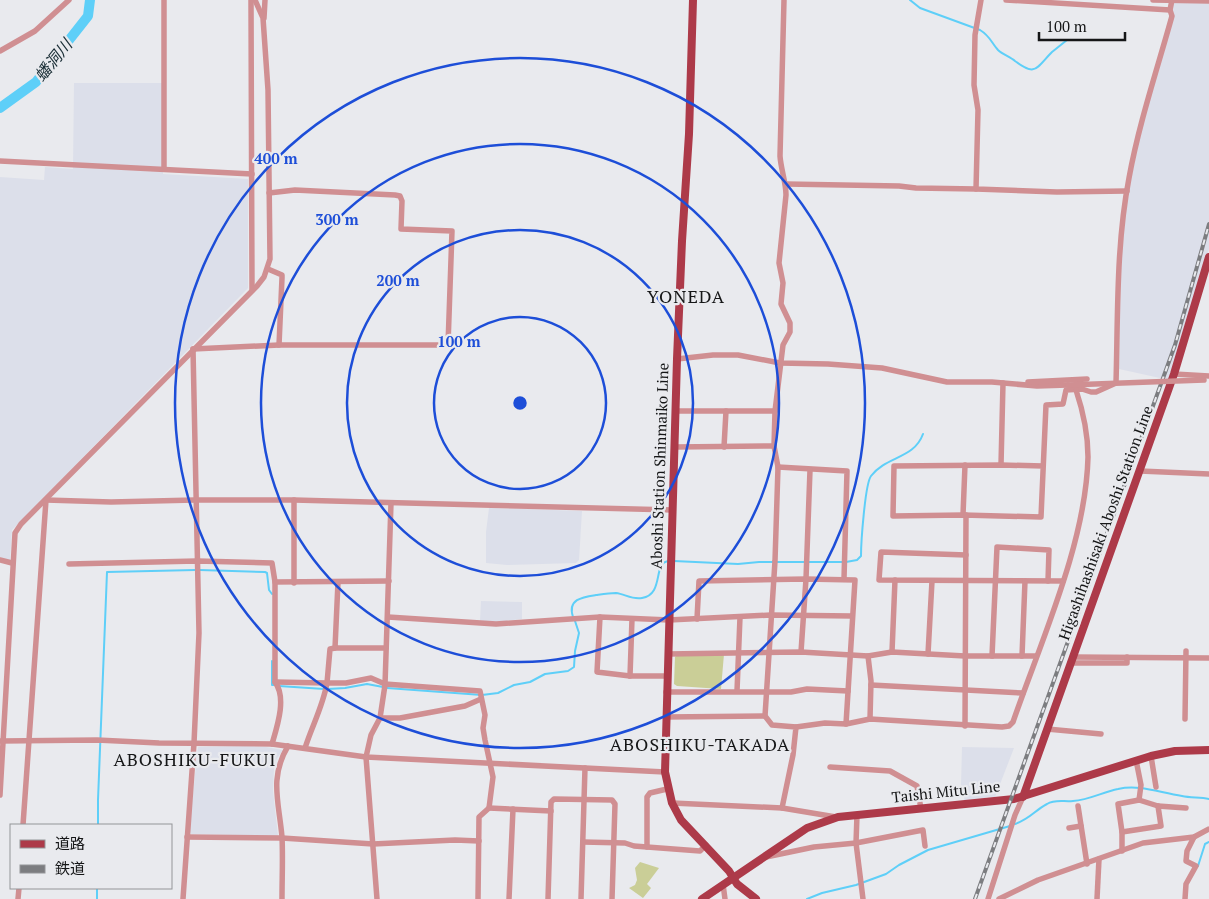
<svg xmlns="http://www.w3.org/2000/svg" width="1209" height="899" viewBox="0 0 1209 899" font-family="'PT Serif','Noto Sans JP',serif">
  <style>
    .built { fill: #dcdfea }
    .green { fill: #cace97 }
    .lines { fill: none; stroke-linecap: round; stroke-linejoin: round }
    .stream { stroke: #5ecff8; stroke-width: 2 }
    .river { stroke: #5ecff8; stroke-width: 10 }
    .minor { stroke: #d08f92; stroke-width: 5.5 }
    .major { stroke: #ad3a49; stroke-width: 8 }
    .rail-casing { stroke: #7c7d80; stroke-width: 4 }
    .rail { stroke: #e9eaee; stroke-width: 2; stroke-dasharray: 5.5; stroke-linecap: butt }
    .minor-bridge { stroke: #d08f92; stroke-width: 5.5 }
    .ring { fill: none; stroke: #1d4ed8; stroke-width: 2.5 }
    .labels { text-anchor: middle; stroke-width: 4.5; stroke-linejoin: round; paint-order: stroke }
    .street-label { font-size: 15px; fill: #151617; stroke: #e9eaee }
    .water-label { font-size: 16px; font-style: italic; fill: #192d35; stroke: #e9eaee }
    .quarter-label { font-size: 18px; letter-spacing: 1px; fill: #151617; stroke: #e9eaee }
    .centre { fill: #1d4ed8; stroke: #e9eaee; stroke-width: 2.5 }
    .ring-label { font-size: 15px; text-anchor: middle; font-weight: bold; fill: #1d4ed8; stroke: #e9eaee; stroke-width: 4.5; stroke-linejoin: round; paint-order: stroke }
  </style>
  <rect width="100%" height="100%" fill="#e9eaee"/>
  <!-- built -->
  <g class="built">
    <polygon points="1174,0 1209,0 1209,249 1169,380 1119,369 1121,259 1128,193 1142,127"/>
    <polygon points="74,83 163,83 163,174 248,179 248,288 12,530 10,561 0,560 0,177 44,180 45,167 73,169"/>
    <polygon points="489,508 582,511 579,560 576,563 507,565 486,563 486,532"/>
    <polygon points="481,601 522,602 522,619 496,622 480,621"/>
    <polygon points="247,746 266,747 283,750 276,760 274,769 273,791 278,836 191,834 189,830 198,747"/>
    <polygon points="962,747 1014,748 995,797 986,797 981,801 964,802 965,787 961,786"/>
  </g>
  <!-- green -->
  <g class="green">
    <polygon points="724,654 721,689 677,686 674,684 675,657 676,656"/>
    <polygon points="640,862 659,868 647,884 651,888 643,898 629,888 635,885 637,880 635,868"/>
  </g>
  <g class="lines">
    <!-- stream -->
    <g class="stream">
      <path d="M910,0L920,8L980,30C990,36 991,42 998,50C1002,54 1010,57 1015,61C1036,77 1036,68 1052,52C1057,48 1062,44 1067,40"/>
      <path d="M674,561L738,564L759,562H846L857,560L861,556C861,543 865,484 871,476C886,456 914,459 923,434"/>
      <polyline points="200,570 265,572 267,573 269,590 272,594"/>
      <path d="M573,617C567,599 583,597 596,595C603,594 609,593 616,593C625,594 632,600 642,598C665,594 652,562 669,561"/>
      <polyline points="272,661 272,685 274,685"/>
      <polyline points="279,686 324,689"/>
      <polyline points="387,688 482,695 498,693 514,685 530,682 545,674 568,671 574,667 575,651 579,633 575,621"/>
      <polyline points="328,689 345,688 367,684 383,687"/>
      <path d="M1015,824C1030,819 1034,811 1047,804C1055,799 1064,802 1073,801C1089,800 1103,792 1118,789C1140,784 1160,793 1182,796C1191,798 1200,797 1209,799"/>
      <polyline points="98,825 98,800 107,572 195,570"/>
      <polyline points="1198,866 1205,844 1209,842"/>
      <polyline points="97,899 97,888"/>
      <polyline points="807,899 822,893 856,885 886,874 899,865 928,850 1010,826"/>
    </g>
    <!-- river -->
    <polyline class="river" points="0,108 36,82 88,16 90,0"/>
    <!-- minor -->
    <g class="minor">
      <polyline points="164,0 164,169"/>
      <polyline points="251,0 252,289"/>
      <polyline points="981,0 975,35 974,85 978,110 976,189 1057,192 1127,191"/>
      <polyline points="1006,0 1170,10"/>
      <polyline points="264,18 265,0"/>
      <polyline points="0,51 35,31 69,0"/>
      <polyline points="0,161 252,174"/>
      <polyline points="786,184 899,186 916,188 976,189"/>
      <polyline points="268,269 282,275 282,278 279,345"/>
      <polyline points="193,349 279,345 448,345 452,231 401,229 402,201 400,196 395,195 295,190 269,193"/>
      <polyline points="677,359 713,355 738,355 780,363 828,364 882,368 947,382 992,382 1037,386 1068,385"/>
      <polyline points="1174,374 1209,376"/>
      <polyline points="1028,382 1087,379"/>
      <polyline points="676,411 775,411"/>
      <polyline points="675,447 774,446"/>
      <polyline points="724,447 726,411"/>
      <polyline points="1001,465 1003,383"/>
      <path d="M1043,466L1001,465L894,466L893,516L963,515L1041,517L1046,405L1063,404L1066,390L1082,389L1091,392H1096L1116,383C1118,314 1116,246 1129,178C1139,123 1157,70 1172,16L1170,10L1172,0"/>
      <polyline points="778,467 847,471 844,579"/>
      <polyline points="1140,471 1209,474"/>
      <polyline points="46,500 111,502 195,500 294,500 673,510"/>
      <polyline points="294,500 294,583"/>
      <polyline points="963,515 965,465"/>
      <polyline points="966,555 881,552 879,580 1063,581"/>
      <polyline points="0,560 12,563"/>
      <path d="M69,564L197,561L272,563L275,582V682C287,698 277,727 272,744"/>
      <polyline points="275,582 389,581"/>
      <polyline points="338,582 335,648 386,648"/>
      <polyline points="388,617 496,624 600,617"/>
      <polyline points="697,619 699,581 806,579 855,580 846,724 825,723 796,727"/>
      <polyline points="335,648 330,649 327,683 346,683 371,678 385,684 480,691 485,715 483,728 485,740 493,777 489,808 479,817 478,899"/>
      <polyline points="801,652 806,579 810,470"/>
      <polyline points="892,652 895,580"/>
      <polyline points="668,654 801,652 868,656 892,652 965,656 1036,656"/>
      <polyline points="928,654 932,581"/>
      <polyline points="868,656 871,681 870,719"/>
      <polyline points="992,656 997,547 1049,550 1048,581"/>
      <polyline points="1022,656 1025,581"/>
      <polyline points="1073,657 1209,658"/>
      <polyline points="1070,663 1127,663 1127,657"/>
      <polyline points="630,676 632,619"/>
      <polyline points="667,676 630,676 597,672 600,617 669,620 771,615 852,616"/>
      <path d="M275,682L327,683C323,706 312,726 305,748"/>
      <polyline points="871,685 1023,693"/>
      <polyline points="737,691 740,617"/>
      <polyline points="666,692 791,692 807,689 848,691"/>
      <polyline points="666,717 765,716"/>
      <polyline points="380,718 400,718 465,706 481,699"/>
      <polyline points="1185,719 1186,651"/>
      <path d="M846,724L870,719L1002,727L1009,726L1013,722C1041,641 1086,543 1088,457C1088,434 1083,411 1076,390"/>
      <polyline points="965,726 966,515"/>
      <polyline points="1047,729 1101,734"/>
      <polyline points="1,741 97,740 159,743 272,744 366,757 665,772"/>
      <polyline points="1151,756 1156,787"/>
      <polyline points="1136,760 1141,785 1139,800"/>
      <polyline points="830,767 890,771 917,786 921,809"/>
      <polyline points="0,795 15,533 21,524 257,286 264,277 270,259 268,90 263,18 255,0"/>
      <polyline points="672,803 782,808 836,817"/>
      <polyline points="1078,806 1087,864"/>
      <polyline points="489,808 551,811"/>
      <path d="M782,808L793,755L796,727L772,725L765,716L775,561L778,467L774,446L775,411L783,345L790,332V323L781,304L783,283L779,263L786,195C786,182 781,170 780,156L784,0"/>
      <polyline points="857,815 856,843 863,899"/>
      <polyline points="23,825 46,500"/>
      <polyline points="1069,828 1081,826"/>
      <polyline points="1122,832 1161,826 1158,806"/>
      <polyline points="187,837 282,838 373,844 455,840 479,841"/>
      <polyline points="583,842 625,843 634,846 647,847 647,797 650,793 667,789"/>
      <polyline points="647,847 700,851 706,845"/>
      <polyline points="1122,851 1122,832 1118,804 1139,800 1158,806 1186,808"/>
      <polyline points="766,857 814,847 856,843 923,830 925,846"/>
      <polyline points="723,884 725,899"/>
      <polyline points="18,899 19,888"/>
      <polyline points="183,899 194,743 199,633 193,349"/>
      <path d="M282,899C282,878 283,857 282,837C279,802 269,778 288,746"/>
      <polyline points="377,899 366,757 371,735 380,718 385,685 391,503"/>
      <polyline points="509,899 513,809"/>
      <polyline points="548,899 551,802 554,799 612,800 615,804 612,899"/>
      <polyline points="581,899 585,768"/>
      <polyline points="988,899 1015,815 1023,797"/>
      <polyline points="999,899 1038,880 1143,843 1194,837 1209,829"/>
      <polyline points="1097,899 1099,859"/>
      <polyline points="1185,899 1186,884 1196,866 1186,861 1187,851 1194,837"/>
    </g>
    <!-- major -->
    <g class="major">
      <polyline points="693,0 689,134 682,241 677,359 665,772 672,803 681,820 729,871 737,884 756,899"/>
      <polyline points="1023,797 1174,374 1209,257"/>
      <polyline points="702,899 807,828 838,817 1014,799 1151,756 1175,751 1209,750"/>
    </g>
    <!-- rail casing -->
    <g class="rail-casing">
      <polyline id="rail" points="975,899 1175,345 1209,224"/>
    </g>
    <!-- rail -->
    <use href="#rail" class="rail"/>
    <!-- minor-bridge -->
    <g class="minor-bridge">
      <polyline points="1153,0 1209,1"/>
      <polyline points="1068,385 1204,380"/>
    </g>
  </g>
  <!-- distance rings -->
  <g class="ring">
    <circle cx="520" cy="403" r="86"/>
    <circle cx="520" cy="403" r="173"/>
    <circle cx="520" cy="403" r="259"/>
    <circle cx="520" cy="403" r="345"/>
  </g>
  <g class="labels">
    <!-- street labels -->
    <g class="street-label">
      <text transform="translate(660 466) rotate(-88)" y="5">Aboshi Station Shinmaiko Line</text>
      <text transform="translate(1106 523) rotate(-70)" y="5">Higashihashisaki Aboshi Station Line</text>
      <text transform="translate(946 792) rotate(-6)" y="5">Taishi Mitu Line</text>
    </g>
    <!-- water labels -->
    <g class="water-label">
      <text transform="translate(53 60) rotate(-51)" y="6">蟠洞川</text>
    </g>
    <!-- quarter labels -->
    <g class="quarter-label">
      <text x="686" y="303">YONEDA</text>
      <text x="700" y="751">ABOSHIKU-TAKADA</text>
      <text x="195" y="766">ABOSHIKU-FUKUI</text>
    </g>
  </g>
  <circle cx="520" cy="403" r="8" class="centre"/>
  <g class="ring-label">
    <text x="276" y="164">400 m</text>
    <text x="337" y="225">300 m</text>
    <text x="398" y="286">200 m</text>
    <text x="459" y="347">100 m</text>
  </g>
  <!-- legend -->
  <rect x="10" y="824" width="162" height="65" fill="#e9eaee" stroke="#949598"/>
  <rect x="20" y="840" width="25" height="8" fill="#ad3a49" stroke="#949598"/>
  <text x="55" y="849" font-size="15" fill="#151617">道路</text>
  <rect x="20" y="865" width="25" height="8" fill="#7c7d80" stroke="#949598"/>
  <text x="55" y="874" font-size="15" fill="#151617">鉄道</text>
  <!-- scale -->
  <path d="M1039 32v8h86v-8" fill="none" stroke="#151617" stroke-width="2.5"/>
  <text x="1046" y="32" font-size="15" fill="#151617" stroke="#e9eaee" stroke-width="4" paint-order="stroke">100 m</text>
</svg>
